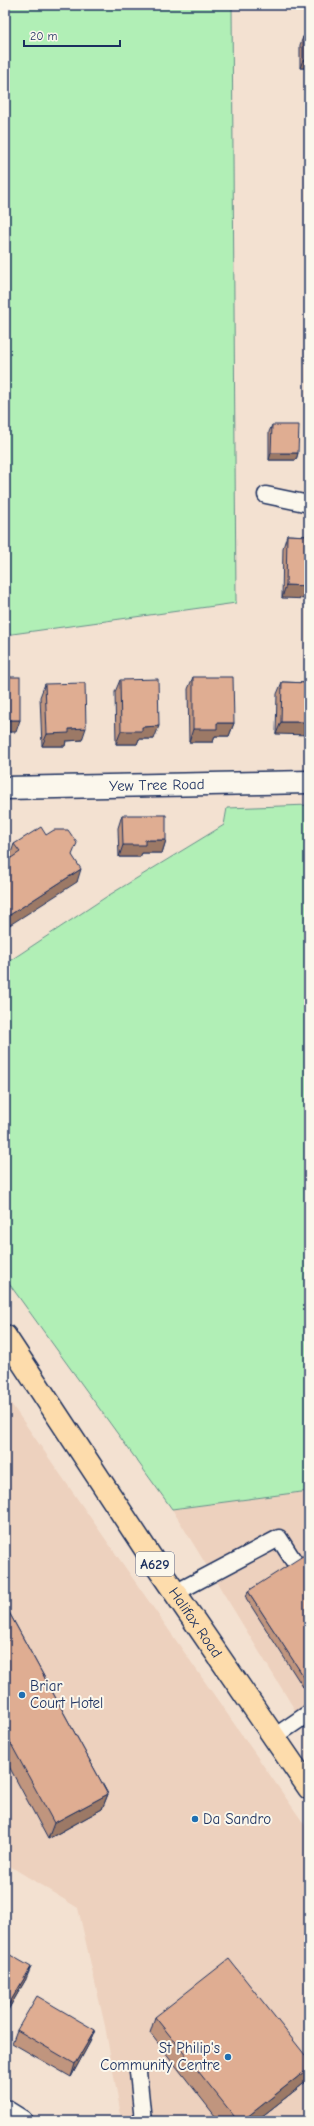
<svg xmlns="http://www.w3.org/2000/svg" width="314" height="2126" viewBox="0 0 314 2126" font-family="'Comic Neue',sans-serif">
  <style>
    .built { fill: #edd1be }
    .green { fill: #b1efb6; stroke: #668f8a }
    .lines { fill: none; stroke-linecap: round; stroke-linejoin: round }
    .lane-casing { stroke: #1b2f5e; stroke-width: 19 }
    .street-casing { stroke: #1b2f5e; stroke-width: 25 }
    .highway-casing { stroke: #1b2f5e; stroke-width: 25 }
    .lane { stroke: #fbf7ec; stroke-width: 16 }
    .street { stroke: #fbf7ec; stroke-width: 22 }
    .highway { stroke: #fddcac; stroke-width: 22 }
    .wall { fill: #c0957e; stroke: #1b2f5e }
    .shaded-wall { fill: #9c7966; stroke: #1b2f5e }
    .building { fill: #dfad92; stroke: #1b2f5e }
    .poi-dot { fill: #1f6fb2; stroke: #fbf7ec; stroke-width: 1.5 }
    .labels { text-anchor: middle; stroke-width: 4; stroke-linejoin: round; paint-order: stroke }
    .shield { fill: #fbf7ec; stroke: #5e6b89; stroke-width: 1 }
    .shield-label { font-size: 14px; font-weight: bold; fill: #1b2f5e }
    .street-label { font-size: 15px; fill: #1b2f5e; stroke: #fbf7ec }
    .poi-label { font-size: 15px; fill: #1b2f5e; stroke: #fbf7ec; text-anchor: start }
  </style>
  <rect width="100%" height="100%" fill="#f3e1d1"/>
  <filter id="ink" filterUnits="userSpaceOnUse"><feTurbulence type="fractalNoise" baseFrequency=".025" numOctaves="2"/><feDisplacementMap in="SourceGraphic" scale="8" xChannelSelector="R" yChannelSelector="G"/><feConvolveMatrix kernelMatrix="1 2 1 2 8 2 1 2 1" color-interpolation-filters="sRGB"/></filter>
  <g filter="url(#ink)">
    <!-- built -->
    <g class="built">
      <polygon points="5,1395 309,1831 309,2121 122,2121 105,2026 78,1908 5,1863"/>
      <polygon points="309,1491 309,1733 172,1509"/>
    </g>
    <!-- green -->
    <g class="green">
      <polygon points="5,5 232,5 236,603 5,635"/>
      <polygon points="309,805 309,1491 172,1509 5,1278 5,964 106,897 224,825 227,808"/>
    </g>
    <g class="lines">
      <!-- lane casing -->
      <g class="lane-casing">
        <g id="lane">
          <polyline points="266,495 309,504"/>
          <polyline points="175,1593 279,1538 297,1566"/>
          <polyline points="274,1737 309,1713"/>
          <polyline points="138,2072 143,2121"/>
        </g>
      </g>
      <!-- street casing -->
      <g class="street-casing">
        <g id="street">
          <path id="s1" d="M5,788L309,782"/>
          <polyline points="5,2111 21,2121"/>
        </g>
      </g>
      <!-- highway casing -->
      <g class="highway-casing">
        <g id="highway">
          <path id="s2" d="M5,1336L154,1562L309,1788"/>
        </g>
      </g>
      <!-- lane -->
      <use href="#lane" class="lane"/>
      <!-- street -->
      <use href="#street" class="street"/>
      <!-- highway -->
      <use href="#highway" class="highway"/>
    </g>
    <!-- wall -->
    <g class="wall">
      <polygon points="303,37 309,68 300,68 300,45"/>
      <polygon points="308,134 309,168 306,168 306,141"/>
      <polygon points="272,425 298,453 296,460 269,460 269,432"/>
      <polygon points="287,535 309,536 282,598 283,548"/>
      <polygon points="193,677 234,723 229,736 215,736 213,742 189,742 188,689"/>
      <polygon points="120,680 154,739 139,739 137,744 116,744 115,692"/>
      <polygon points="282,682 309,683 276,734 277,694"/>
      <polygon points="45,684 82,740 66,741 65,746 42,746 40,697"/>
      <polygon points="122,815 166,840 162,853 142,853 140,857 119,857 118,828"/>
      <polygon points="46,835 72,855 77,882 11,858 10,856 14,844"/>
      <polygon points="248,1591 309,1684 303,1687 246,1598"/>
      <polygon points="5,1605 108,1794 102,1809 48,1839 5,1759"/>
      <polygon points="5,1952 26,1979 5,2015"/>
      <polygon points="155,2017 309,2060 309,2075 307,2081 256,2121 219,2121 150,2033"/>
      <polygon points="17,2030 95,2030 90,2042 71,2077 12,2043"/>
    </g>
    <!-- shaded-wall -->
    <g class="shaded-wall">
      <polygon points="303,60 309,60 309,68 300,68"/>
      <polygon points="308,160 309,160 309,168 306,168"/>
      <polygon points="271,453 298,453 296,460 269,460"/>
      <polygon points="286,585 309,586 309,599 282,598"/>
      <polygon points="5,720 20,720 16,732 5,732"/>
      <polygon points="281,722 309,722 309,735 276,734"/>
      <polygon points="217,723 234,723 229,736 215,736 213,742 189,742 193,729"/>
      <polygon points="159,726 154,739 139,739 137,744 116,744 121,731 142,727"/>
      <polygon points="86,728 82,740 66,741 65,746 42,746 47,734 69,729"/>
      <polygon points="145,840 166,840 162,853 142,853 140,857 119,857 123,845"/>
      <polygon points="81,869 77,882 5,928 5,918"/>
      <polygon points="309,1678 309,1684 303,1687 306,1680"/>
      <polygon points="108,1794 102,1809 48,1839 54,1823"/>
      <polygon points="31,1967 26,1979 5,2015 5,2013 7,2007"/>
      <polygon points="95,2030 90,2042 71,2077 75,2064"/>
      <polygon points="309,2068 309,2075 307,2081 256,2121 242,2121"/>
    </g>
    <!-- building -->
    <g class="building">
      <rect x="303" y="37" width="6" height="23"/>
      <rect x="308" y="134" width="1" height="26"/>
      <polygon points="272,425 299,425 298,453 271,453"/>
      <polygon points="287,535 309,536 309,586 286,585"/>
      <rect x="5" y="677" width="15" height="43"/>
      <polygon points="193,677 233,677 234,723 217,723 217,729 193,729"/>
      <polygon points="158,679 159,726 142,727 142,731 121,731 120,680"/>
      <polygon points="282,682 309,683 309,722 281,722"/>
      <polygon points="85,683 86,728 69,729 69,733 47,734 45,684"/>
      <polygon points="122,815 166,815 166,840 145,840 145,845 123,845"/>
      <polygon points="41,827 46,835 54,830 68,830 77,843 72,855 81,869 5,918 5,862 20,852 14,844"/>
      <polygon points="309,1552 309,1678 306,1680 248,1591"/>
      <polygon points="5,1605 108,1794 54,1823 5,1733"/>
      <polygon points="5,1952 31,1967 7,2007 5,2005"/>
      <polygon points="229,1959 309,2060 309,2068 242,2121 238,2121 155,2017"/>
      <polygon points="37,1996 95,2030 75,2064 17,2030"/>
    </g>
  </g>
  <!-- markers -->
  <g class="poi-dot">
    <circle cx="22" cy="1695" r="4"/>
    <circle cx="195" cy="1819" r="4"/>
    <circle cx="228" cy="2057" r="4"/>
  </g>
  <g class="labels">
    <!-- shield labels -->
    <rect class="shield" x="136" y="1552" width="38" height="24" rx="3"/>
    <g class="shield-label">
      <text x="155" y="1569">A629</text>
    </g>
    <!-- street labels -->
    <g class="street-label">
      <text dy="5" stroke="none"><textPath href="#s1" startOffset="152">Yew Tree Road</textPath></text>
      <text dy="5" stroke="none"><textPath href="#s2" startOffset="344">Halifax Road</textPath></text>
    </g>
    <!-- poi labels -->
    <g class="poi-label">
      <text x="30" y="1691">Briar<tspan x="30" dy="17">Court Hotel</tspan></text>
      <text x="203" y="1824">Da Sandro</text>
      <text x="220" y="2053" text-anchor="end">St Philip's<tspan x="220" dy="17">Community Centre</tspan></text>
    </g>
  </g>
  <!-- margin -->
  <rect width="314" height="2126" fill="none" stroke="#fbf7ec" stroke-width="20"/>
  <rect x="10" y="10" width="294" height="2106" fill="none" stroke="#1b2f5e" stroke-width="1.5" filter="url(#ink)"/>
  <!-- scale -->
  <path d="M24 40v6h96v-6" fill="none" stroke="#1b2f5e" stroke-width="2"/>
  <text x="30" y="40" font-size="12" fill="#1b2f5e" stroke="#fbf7ec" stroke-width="3" paint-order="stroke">20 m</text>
</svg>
